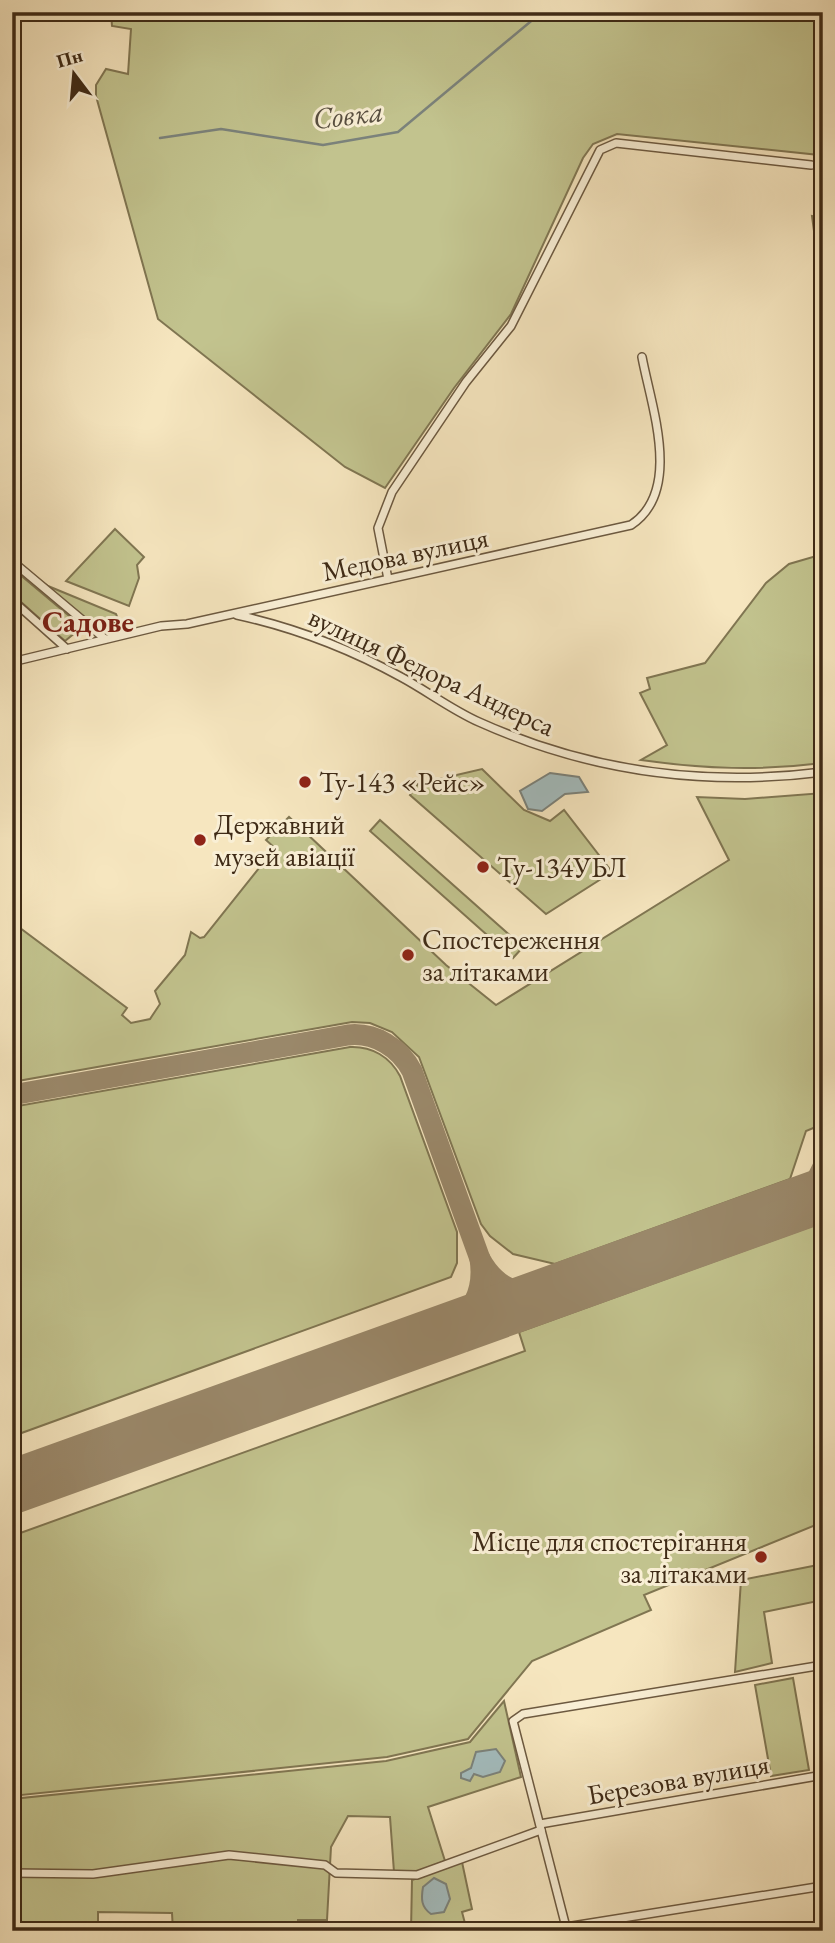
<svg xmlns="http://www.w3.org/2000/svg" width="835" height="1943" viewBox="0 0 835 1943" font-family="'EB Garamond',serif">
  <style>
    .green { fill: #c2c38e; stroke: #807652; stroke-width: 2 }
    .water { fill: #a3bcbe; stroke: #7b827b; stroke-width: 2 }
    .lines { fill: none; stroke-linecap: round; stroke-linejoin: round }
    .stream { stroke: #7b827b; stroke-width: 2.5 }
    .taxiway { stroke: #9a886a; stroke-width: 21 }
    .runway { stroke: #9a886a; stroke-width: 54 }
    .street-casing { stroke: #6c5940; stroke-width: 10 }
    .street { stroke: #f9efd5; stroke-width: 7 }
    .poi-dot { fill: #8f2418; stroke: #f9efd5; stroke-width: 2.5 }
    .labels { text-anchor: middle; stroke-width: 6; stroke-linejoin: round; paint-order: stroke }
    .street-label { font-size: 28px; fill: #3e2a16; stroke: #f9efd5 }
    .poi-label { font-size: 28px; fill: #3e2a16; stroke: #f9efd5; text-anchor: start }
    .water-label { font-size: 30px; font-style: italic; fill: #574e40; stroke: #f9efd5 }
    .neighbourhood-label { font-size: 30px; font-weight: bold; fill: #7a1f14; stroke: #f9efd5 }
  </style>
  <rect width="100%" height="100%" fill="#f6e6bf"/>
  <filter id="stains"><feTurbulence type="fractalNoise" baseFrequency=".00286" numOctaves="4"/><feColorMatrix values="0 0 0 0 .2 0 0 0 0 .09 0 0 0 0 .02 0 0 0 .5 -.17"/></filter>
  <radialGradient id="worn" r=".72"><stop offset=".6" stop-color="#630" stop-opacity="0"/><stop offset="1" stop-color="#630" stop-opacity=".3"/></radialGradient>
  <!-- green -->
  <g class="green">
    <polygon points="111,12 823,13 823,165 819,155 617,134 593,144 583,158 511,314 454,388 385,488 345,467 158,319 96,96 96,85 106,69 128,74 131,29 112,26"/>
    <polygon points="812,216 823,219 823,322 817,296 820,276"/>
    <polygon points="115,529 144,557 137,565 139,578 129,606 66,581"/>
    <path d="M823,554V763C759,771 705,769 641,760L667,745L640,693L650,689L647,678L705,663L766,583L789,564Z"/>
    <polygon points="20,566 48,586 116,614 118,619 114,623 85,620"/>
    <polygon points="12,568 74,620 76,632 65,641 12,594"/>
    <polygon points="482,769 524,810 550,821 564,810 612,872 546,914 410,795 418,784"/>
    <polygon points="823,793 823,1124 806,1131 790,1179 555,1264 513,1254 490,1236 481,1224 419,1057 392,1032 370,1023 352,1022 12,1082 12,922 127,1008 122,1015 131,1023 150,1019 160,1004 155,991 185,955 191,932 200,938 204,937 275,848 266,840 289,817 446,965 496,1005 729,860 697,797 745,799"/>
    <polygon points="380,820 523,947 513,958 370,831"/>
    <path d="M350,1047C372,1046 390,1057 400,1076L457,1232V1263L451,1277L16,1435L12,1431V1107Z"/>
    <polygon points="823,1222 823,1522 644,1595 651,1610 532,1661 468,1739 387,1757 12,1796 12,1536 525,1351 519,1332"/>
    <polygon points="823,1564 823,1600 764,1612 772,1663 735,1672 741,1580"/>
    <polygon points="793,1678 809,1770 771,1776 755,1685"/>
    <polygon points="504,1701 521,1777 428,1807 445,1861 417,1872 394,1872 390,1817 348,1816 331,1847 327,1920 298,1920 298,1931 173,1931 172,1913 98,1912 98,1931 12,1931 12,1799 386,1761 470,1742"/>
    <polygon points="462,1862 472,1909 462,1912 467,1931 411,1931 412,1880"/>
  </g>
  <!-- water -->
  <g class="water">
    <polygon points="550,773 579,777 588,792 565,794 542,811 528,809 520,791"/>
    <polygon points="496,1749 505,1761 500,1772 483,1777 474,1774 470,1781 461,1778 461,1773 471,1768 476,1752"/>
    <path d="M434,1878L446,1884L450,1899L444,1912L431,1914C421,1907 421,1899 423,1887Z"/>
  </g>
  <g class="lines">
    <!-- stream -->
    <polyline class="stream" points="160,138 221,129 323,145 398,132 542,12"/>
    <!-- taxiway -->
    <g class="taxiway">
      <path d="M12,1095L348,1035C375,1032 400,1048 412,1071L480,1259C500,1296 530,1298 567,1287"/>
      <polyline points="786,1208 813,1187 823,1167"/>
      <path d="M444,1331C472,1315 485,1292 480,1259"/>
    </g>
    <!-- runway -->
    <polyline class="runway" points="12,1487 823,1195"/>
    <!-- street casing -->
    <g class="street-casing">
      <g id="street">
        <polyline points="12,561 105,639"/>
        <polyline points="388,579 378,528 392,492 466,382 511,326 600,150 616,143 811,165"/>
        <polyline points="12,600 67,649"/>
        <path d="M237,615C296,628 348,648 401,677C427,691 452,710 479,722C588,771 705,787 823,772"/>
        <path d="M12,662L161,626L187,624L631,525C683,491 651,406 642,357"/>
        <polyline points="540,1824 823,1775"/>
        <polyline points="12,1873 93,1874 229,1855 325,1865 336,1873 417,1875 541,1830"/>
        <polyline points="566,1927 823,1886"/>
        <polyline points="567,1931 513,1721 523,1714 823,1665"/>
      </g>
    </g>
    <!-- street -->
    <use href="#street" class="street"/>
  </g>
  <!-- markers -->
  <g class="poi-dot">
    <circle cx="305" cy="782" r="7"/>
    <circle cx="200" cy="840" r="7"/>
    <circle cx="483" cy="867" r="7"/>
    <circle cx="408" cy="955" r="7"/>
    <circle cx="761" cy="1557" r="7"/>
  </g>
  <g class="labels">
    <!-- street labels -->
    <g class="street-label">
      <text transform="translate(405 554) rotate(-12)" y="10">Медова вулиця</text>
      <text transform="translate(432 671) rotate(25)" y="10">вулиця Федора Андерса</text>
      <text transform="translate(678 1779) rotate(-10)" y="10">Березова вулиця</text>
    </g>
    <!-- poi labels -->
    <g class="poi-label">
      <text x="319" y="792">Ту-143 «Рейс»</text>
      <text x="214" y="834">Державний<tspan x="214" dy="32">музей авіації</tspan></text>
      <text x="497" y="877">Ту-134УБЛ</text>
      <text x="422" y="949">Спостереження<tspan x="422" dy="32">за літаками</tspan></text>
      <text x="747" y="1551" text-anchor="end">Місце для спостерігання<tspan x="747" dy="32">за літаками</tspan></text>
    </g>
    <!-- water labels -->
    <g class="water-label">
      <text transform="translate(348 115) rotate(-7)" y="10">Совка</text>
    </g>
    <!-- neighbourhood labels -->
    <g class="neighbourhood-label">
      <text x="88" y="632">Садове</text>
    </g>
  </g>
  <!-- margin -->
  <rect width="835" height="1943" fill="none" stroke="#f6e6bf" stroke-width="42"/>
  <rect x="14" y="14" width="807" height="1915" fill="none" stroke="#3e2a16" stroke-width="3.5"/>
  <rect x="21" y="21" width="793" height="1901" fill="none" stroke="#3e2a16" stroke-width="2"/>
  <!-- north arrow -->
  <g transform="translate(74 74) rotate(344)" stroke="#f9efd5" stroke-width="5" paint-order="stroke">
  <path d="M0-5L12 26L0 18L-12 26Z" fill="#3e2a16"/>
  <text y="-10" font-size="19" font-weight="bold" text-anchor="middle" fill="#3e2a16">Пн</text>
  </g>
  <rect width="100%" height="100%" filter="url(#stains)"/>
  <rect width="100%" height="100%" fill="url(#worn)"/>
</svg>
